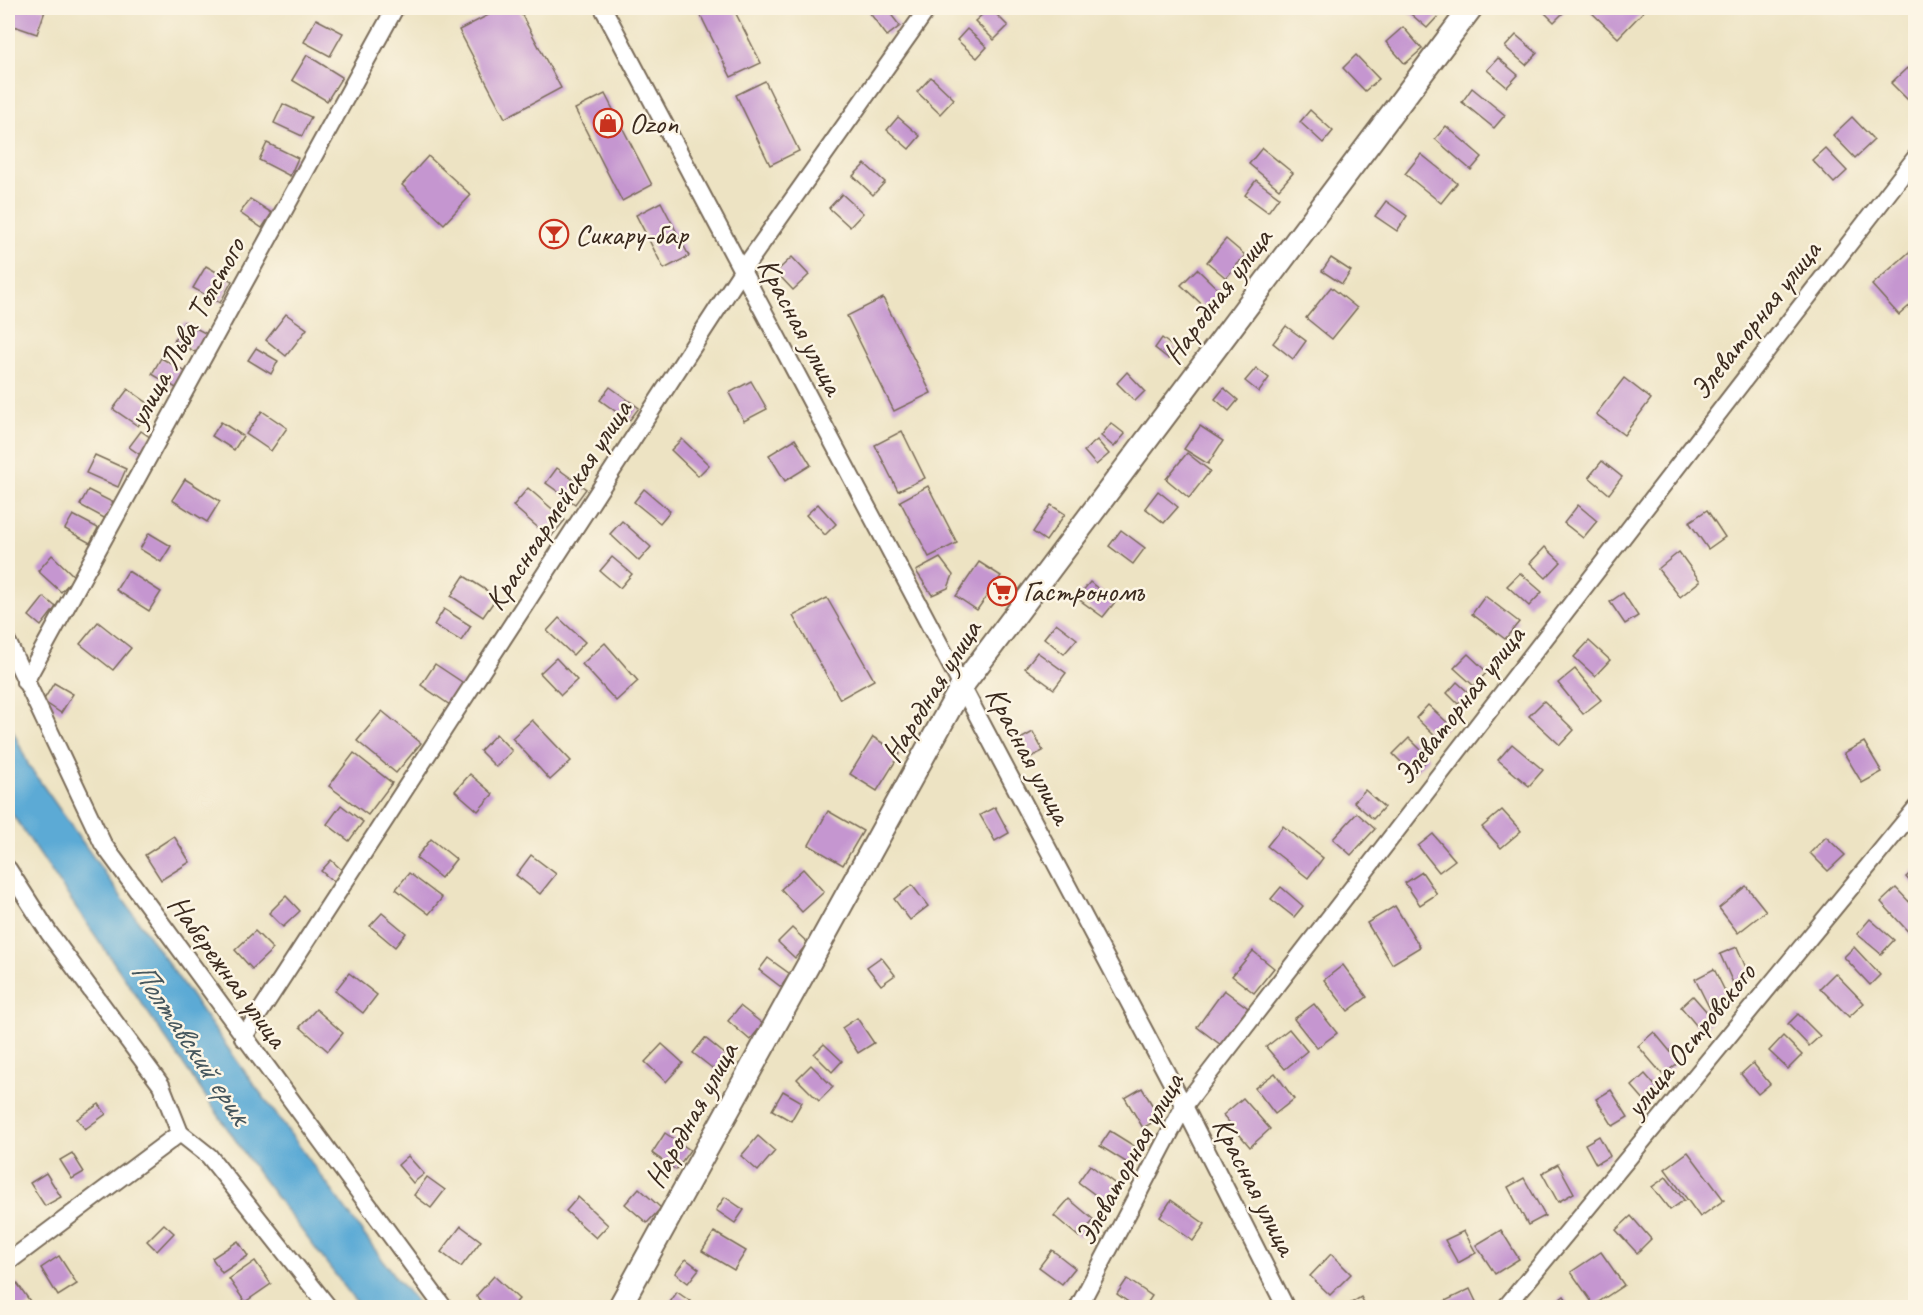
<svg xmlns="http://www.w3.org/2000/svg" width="1923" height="1315" viewBox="0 0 1923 1315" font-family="Caveat,sans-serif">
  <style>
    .water { fill: #5baad5; stroke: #4b6a7a; stroke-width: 1.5 }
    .building { fill: #c596d0 }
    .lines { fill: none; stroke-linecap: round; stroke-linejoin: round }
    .minor-casing { stroke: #796b58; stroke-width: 20 }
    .secondary-casing { stroke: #796b58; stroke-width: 26 }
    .minor { stroke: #fff; stroke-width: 16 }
    .secondary { stroke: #fff; stroke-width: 22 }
    .labels { text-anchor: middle; stroke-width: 5; stroke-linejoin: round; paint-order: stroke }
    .poi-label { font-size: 30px; fill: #3b2a1e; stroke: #fcf5e5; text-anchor: start }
    .street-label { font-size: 30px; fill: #3b2a1e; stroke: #fcf5e5 }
    .water-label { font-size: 32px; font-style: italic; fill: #46575e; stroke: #fcf5e5 }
  </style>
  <rect width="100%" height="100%" fill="#fcf5e5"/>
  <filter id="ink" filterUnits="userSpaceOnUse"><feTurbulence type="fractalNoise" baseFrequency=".0167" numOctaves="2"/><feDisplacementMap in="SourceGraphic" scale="12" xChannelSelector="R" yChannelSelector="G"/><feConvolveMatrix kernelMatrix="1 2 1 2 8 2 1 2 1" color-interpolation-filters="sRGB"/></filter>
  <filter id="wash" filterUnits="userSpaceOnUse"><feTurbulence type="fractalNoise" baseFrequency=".008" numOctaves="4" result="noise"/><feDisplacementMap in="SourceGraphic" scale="24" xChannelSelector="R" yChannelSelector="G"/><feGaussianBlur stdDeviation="1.35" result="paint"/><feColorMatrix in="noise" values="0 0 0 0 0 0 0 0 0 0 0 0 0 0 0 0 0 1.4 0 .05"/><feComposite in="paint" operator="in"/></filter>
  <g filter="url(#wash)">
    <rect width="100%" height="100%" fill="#ede3c3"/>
    <!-- water -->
    <polygon class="water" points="8,720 29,766 237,1061 398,1281 421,1307 360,1307 258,1173 8,808"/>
    <g id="blocks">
      <!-- building -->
      <g class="building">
        <polygon points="8,8 46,8 37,34 8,24"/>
        <polygon points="502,8 518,8 561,88 505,118 459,30"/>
        <polygon points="697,8 733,8 761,63 731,77"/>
        <polygon points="875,8 886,8 900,26 887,36 869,12"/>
        <polygon points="990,8 1008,26 994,40 975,21"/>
        <polygon points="1404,8 1432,8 1440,14 1427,28"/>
        <polygon points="1540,8 1568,8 1554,22"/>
        <polygon points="1587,8 1639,8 1643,12 1618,38"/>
        <polygon points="316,19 343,33 330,56 304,42"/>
        <polygon points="1403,27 1422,49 1405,64 1386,42"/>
        <polygon points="967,29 987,47 977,58 957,40"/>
        <polygon points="1516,35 1537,53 1526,65 1505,47"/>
        <polygon points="307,55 342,77 327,101 292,80"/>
        <polygon points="1356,55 1379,79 1365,91 1343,68"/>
        <polygon points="1498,58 1518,75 1507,87 1487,70"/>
        <polygon points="1907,68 1916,78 1916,93 1908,100 1891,83"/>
        <polygon points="931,77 954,99 940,114 917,92"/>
        <polygon points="765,81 799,151 770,165 736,95"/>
        <polygon points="1472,88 1505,115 1494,128 1462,102"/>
        <polygon points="605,94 652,185 622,201 575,109"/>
        <polygon points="283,104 311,117 302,136 274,123"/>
        <polygon points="1310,110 1333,131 1323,143 1300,122"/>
        <polygon points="898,117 920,136 909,149 887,130"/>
        <polygon points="1852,117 1874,140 1855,158 1833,135"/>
        <polygon points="1446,126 1482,157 1471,170 1435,139"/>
        <polygon points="267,143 298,158 290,176 259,160"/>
        <polygon points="1262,148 1293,173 1279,189 1249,164"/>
        <polygon points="1825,148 1847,171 1834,183 1812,160"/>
        <polygon points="1421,154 1457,183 1441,203 1405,174"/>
        <polygon points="428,156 471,195 444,224 402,185"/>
        <polygon points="865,164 885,182 873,195 853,176"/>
        <polygon points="1256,180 1279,197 1268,212 1245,195"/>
        <polygon points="842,194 863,213 850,227 829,208"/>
        <polygon points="250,199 272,213 262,228 240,213"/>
        <polygon points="1386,201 1407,216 1397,231 1375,216"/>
        <polygon points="661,202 689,256 664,269 636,215"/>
        <polygon points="1226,239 1245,255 1226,278 1207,262"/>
        <polygon points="1916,246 1916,300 1899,315 1872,285"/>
        <polygon points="792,257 809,275 793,290 776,272"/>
        <polygon points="1331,258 1351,271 1342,284 1322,271"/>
        <polygon points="206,266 232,281 220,303 193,288"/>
        <polygon points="1197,269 1223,294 1208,310 1181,285"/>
        <polygon points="1331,287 1357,308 1332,339 1306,318"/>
        <polygon points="883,298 931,393 894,411 847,316"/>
        <polygon points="286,314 307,329 286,356 266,340"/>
        <polygon points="184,322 209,335 199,354 174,341"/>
        <polygon points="1286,326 1306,341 1293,359 1273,343"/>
        <polygon points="1162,338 1177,350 1169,359 1155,348"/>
        <polygon points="256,348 278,361 271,374 248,360"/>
        <polygon points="161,358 186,372 176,388 152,374"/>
        <polygon points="1256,368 1269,378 1259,392 1245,381"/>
        <polygon points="1127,372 1145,391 1135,401 1117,383"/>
        <polygon points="1624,378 1651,399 1624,435 1596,414"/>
        <polygon points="751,381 767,409 744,421 729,393"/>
        <polygon points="610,387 639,408 629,421 600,400"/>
        <polygon points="1224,388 1238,400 1229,411 1215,399"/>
        <polygon points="128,389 152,406 138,426 113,409"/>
        <polygon points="262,411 287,428 271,451 246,434"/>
        <polygon points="221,422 243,436 234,450 212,436"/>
        <polygon points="1111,423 1125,434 1114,447 1101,436"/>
        <polygon points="1200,426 1223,441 1208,464 1184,449"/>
        <polygon points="141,431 154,440 142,456 129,447"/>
        <polygon points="902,431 925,478 898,491 875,445"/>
        <polygon points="682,439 709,465 698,476 671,450"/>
        <polygon points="795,439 811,465 785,481 769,455"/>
        <polygon points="1097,440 1109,454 1096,465 1084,451"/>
        <polygon points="1187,453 1210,471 1189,498 1166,479"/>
        <polygon points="95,455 126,469 118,487 86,473"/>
        <polygon points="1602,461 1622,477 1609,494 1589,477"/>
        <polygon points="557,468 586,489 575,504 546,483"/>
        <polygon points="185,479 220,501 207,522 172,500"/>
        <polygon points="928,486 957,543 929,557 900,501"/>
        <polygon points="528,488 565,520 550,538 513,506"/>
        <polygon points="644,489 670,511 660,523 634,502"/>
        <polygon points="88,490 114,503 106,519 80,505"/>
        <polygon points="1158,491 1178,507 1164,523 1145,508"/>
        <polygon points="818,504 836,524 825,535 806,515"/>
        <polygon points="1051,505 1065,514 1046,541 1033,532"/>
        <polygon points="1578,505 1597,521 1583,538 1564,523"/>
        <polygon points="1707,510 1725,537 1708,549 1689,522"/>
        <polygon points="73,515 98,528 90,543 65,529"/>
        <polygon points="622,521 651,547 639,561 610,534"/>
        <polygon points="1121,530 1145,548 1133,564 1109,546"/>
        <polygon points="149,533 171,546 161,562 140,549"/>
        <polygon points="1545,547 1561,562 1546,578 1530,563"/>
        <polygon points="1679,552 1700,581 1680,597 1658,569"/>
        <polygon points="52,555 75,577 61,592 38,571"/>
        <polygon points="612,557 632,574 620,588 600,571"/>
        <polygon points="940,558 953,575 948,588 932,595 916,571"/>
        <polygon points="979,562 1001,576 977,610 956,596"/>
        <polygon points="128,571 161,592 149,611 116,590"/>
        <polygon points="1520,573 1542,592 1529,606 1507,586"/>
        <polygon points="464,576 497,597 483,617 451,596"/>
        <polygon points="1090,582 1115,602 1103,617 1077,598"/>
        <polygon points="1623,593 1638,616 1625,624 1610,602"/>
        <polygon points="1485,596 1519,622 1505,639 1472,614"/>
        <polygon points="44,597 56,607 41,626 29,616"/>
        <polygon points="827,598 874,680 840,699 793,616"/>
        <polygon points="444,609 471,626 461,641 434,625"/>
        <polygon points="559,618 585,642 573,655 547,631"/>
        <polygon points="98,622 131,648 113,670 80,644"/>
        <polygon points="1056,623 1077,639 1064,654 1044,638"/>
        <polygon points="1589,641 1610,660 1595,676 1574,657"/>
        <polygon points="605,643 638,681 616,701 582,664"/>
        <polygon points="1037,652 1066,673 1054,689 1025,668"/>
        <polygon points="1468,654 1487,672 1474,686 1454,668"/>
        <polygon points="556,658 577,680 561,695 540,673"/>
        <polygon points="435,664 465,684 450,705 421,685"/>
        <polygon points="1575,669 1601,700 1583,714 1558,683"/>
        <polygon points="1457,682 1469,693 1458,704 1447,693"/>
        <polygon points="54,683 73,694 61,713 43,701"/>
        <polygon points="1544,701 1574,730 1560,745 1529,716"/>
        <polygon points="1428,705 1449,724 1436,737 1416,718"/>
        <polygon points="382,711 421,743 396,773 357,741"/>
        <polygon points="532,720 571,761 550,780 512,738"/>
        <polygon points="1033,732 1043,751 1023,761 1013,743"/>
        <polygon points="496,734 512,751 496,767 480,751"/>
        <polygon points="873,737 900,754 877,791 850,774"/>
        <polygon points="1409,738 1429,758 1413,774 1393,754"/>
        <polygon points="1864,742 1882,772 1862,783 1844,753"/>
        <polygon points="1512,744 1543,770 1529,786 1498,760"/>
        <polygon points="354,753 392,783 368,815 329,786"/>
        <polygon points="470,774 493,794 478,811 455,791"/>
        <polygon points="1365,790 1384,807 1373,819 1354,802"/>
        <polygon points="341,805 363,822 349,841 327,824"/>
        <polygon points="995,807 1009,833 995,841 980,815"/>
        <polygon points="1502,810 1521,831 1501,848 1482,827"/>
        <polygon points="828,811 863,831 843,865 809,845"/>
        <polygon points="1357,813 1375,829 1351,855 1333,839"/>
        <polygon points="1283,826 1323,858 1308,878 1267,846"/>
        <polygon points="1433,834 1455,860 1439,872 1418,846"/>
        <polygon points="174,836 190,862 161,880 145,855"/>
        <polygon points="1826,837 1845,855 1828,871 1810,853"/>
        <polygon points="431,839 456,859 441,878 416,858"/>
        <polygon points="531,855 556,874 540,894 516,875"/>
        <polygon points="331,860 344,872 335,883 321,871"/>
        <polygon points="1916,868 1916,888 1906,877"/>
        <polygon points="803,869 824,892 802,912 781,889"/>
        <polygon points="1422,872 1437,894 1420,905 1405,883"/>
        <polygon points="409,873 442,898 429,914 396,889"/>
        <polygon points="912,885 928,906 910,920 894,899"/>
        <polygon points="1746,886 1766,911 1738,933 1719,908"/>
        <polygon points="1281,887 1303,906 1294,917 1271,899"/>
        <polygon points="1896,888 1916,909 1914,938 1881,902"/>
        <polygon points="286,896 300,911 283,927 269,913"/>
        <polygon points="1395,906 1420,947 1392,964 1367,923"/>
        <polygon points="382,913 406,933 395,947 370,926"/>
        <polygon points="1870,919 1894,940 1881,954 1857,934"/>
        <polygon points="792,928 808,943 795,958 778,942"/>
        <polygon points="255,931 273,949 252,969 235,950"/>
        <polygon points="1737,947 1750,977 1734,985 1720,954"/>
        <polygon points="1854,947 1880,975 1870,985 1844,957"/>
        <polygon points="1253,951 1274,968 1254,993 1232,976"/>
        <polygon points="881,957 895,975 881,985 867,967"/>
        <polygon points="768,958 790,974 781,987 759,970"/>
        <polygon points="1343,965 1367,997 1348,1011 1324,980"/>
        <polygon points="1714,969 1730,1001 1711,1011 1695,979"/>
        <polygon points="349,973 377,995 363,1013 335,991"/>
        <polygon points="1835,973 1864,1003 1849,1017 1820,988"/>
        <polygon points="1224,990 1248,1008 1221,1045 1197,1027"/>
        <polygon points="1693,996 1714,1020 1701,1031 1681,1007"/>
        <polygon points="1314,1004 1337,1033 1317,1048 1294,1019"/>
        <polygon points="740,1006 763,1024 750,1040 728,1021"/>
        <polygon points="316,1009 343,1033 328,1051 300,1027"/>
        <polygon points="1798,1014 1820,1036 1809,1046 1788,1024"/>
        <polygon points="857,1018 874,1043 858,1053 842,1028"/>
        <polygon points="1289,1029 1307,1051 1285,1069 1266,1047"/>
        <polygon points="1654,1032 1679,1062 1663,1075 1638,1046"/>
        <polygon points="1783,1036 1802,1055 1788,1069 1769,1051"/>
        <polygon points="705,1038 732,1060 721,1075 693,1053"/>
        <polygon points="662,1044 683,1063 666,1082 645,1062"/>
        <polygon points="824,1044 842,1061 832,1072 814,1054"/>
        <polygon points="1753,1063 1770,1084 1758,1094 1741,1074"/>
        <polygon points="811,1065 833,1087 819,1101 797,1079"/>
        <polygon points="1275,1073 1294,1099 1275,1114 1255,1088"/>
        <polygon points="1645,1074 1658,1089 1645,1101 1632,1086"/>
        <polygon points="1142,1088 1160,1118 1143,1128 1125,1098"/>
        <polygon points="1611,1090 1628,1117 1613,1126 1596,1099"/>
        <polygon points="783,1091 802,1102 791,1121 772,1110"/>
        <polygon points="1243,1098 1270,1129 1250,1147 1223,1115"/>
        <polygon points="99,1104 106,1114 85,1129 77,1119"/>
        <polygon points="1110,1131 1139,1149 1129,1164 1100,1146"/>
        <polygon points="665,1133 690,1150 676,1170 652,1153"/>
        <polygon points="758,1136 775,1151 758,1171 741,1156"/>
        <polygon points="1599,1136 1610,1156 1596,1164 1585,1144"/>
        <polygon points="1688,1152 1724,1200 1700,1217 1665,1169"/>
        <polygon points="72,1153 84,1172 72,1179 60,1160"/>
        <polygon points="408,1156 424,1174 413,1183 398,1165"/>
        <polygon points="1558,1164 1574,1193 1558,1202 1542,1173"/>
        <polygon points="1090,1165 1118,1186 1105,1202 1078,1182"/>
        <polygon points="46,1173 61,1197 45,1206 30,1183"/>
        <polygon points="427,1177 445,1190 431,1208 414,1195"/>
        <polygon points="1666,1177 1684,1200 1670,1210 1652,1187"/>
        <polygon points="1524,1178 1545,1216 1528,1225 1508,1187"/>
        <polygon points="639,1188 661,1208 647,1223 625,1204"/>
        <polygon points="578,1197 608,1225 596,1238 566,1211"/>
        <polygon points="725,1197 744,1210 735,1223 716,1210"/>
        <polygon points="1069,1199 1094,1220 1079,1237 1054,1216"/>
        <polygon points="1171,1200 1205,1224 1193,1241 1160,1217"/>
        <polygon points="1631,1216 1651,1239 1637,1253 1616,1230"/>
        <polygon points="164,1224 174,1233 157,1251 147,1241"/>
        <polygon points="461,1226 481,1241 461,1267 441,1252"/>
        <polygon points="1501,1230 1519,1259 1495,1274 1476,1245"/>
        <polygon points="1464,1231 1476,1253 1458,1263 1445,1240"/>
        <polygon points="714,1232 746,1251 734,1270 702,1251"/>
        <polygon points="238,1241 248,1256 222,1273 212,1258"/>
        <polygon points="1052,1250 1075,1268 1062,1284 1039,1267"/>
        <polygon points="1601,1252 1624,1285 1594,1305 1571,1272"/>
        <polygon points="1331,1254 1351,1274 1330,1295 1310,1276"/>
        <polygon points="59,1256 77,1284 58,1296 41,1268"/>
        <polygon points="686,1259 699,1269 688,1283 675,1273"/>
        <polygon points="255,1261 271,1284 245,1302 229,1279"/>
        <polygon points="494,1276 519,1299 511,1308 488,1308 476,1296"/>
        <polygon points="1127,1279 1152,1296 1144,1308 1137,1308 1117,1294"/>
        <polygon points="17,1283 32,1304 26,1308 8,1308 8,1290"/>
        <polygon points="1470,1289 1479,1308 1448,1308 1445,1301"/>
        <polygon points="677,1292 700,1308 666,1308"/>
        <polygon points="1564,1296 1572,1308 1548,1308"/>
        <polygon points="1361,1297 1367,1308 1343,1308"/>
      </g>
    </g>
  </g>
  <g filter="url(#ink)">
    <use href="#blocks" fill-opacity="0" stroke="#796b58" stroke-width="1.5"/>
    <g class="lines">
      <!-- minor casing -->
      <g class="minor-casing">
        <g id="minor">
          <polyline points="603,8 1184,1106 1286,1308"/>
          <polyline points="8,643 103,844 444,1308"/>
          <polyline points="25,682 395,8"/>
          <polyline points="8,869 49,933 161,1085 180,1133 209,1156 329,1308"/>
          <polyline points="243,1038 742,271 928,8"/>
          <polyline points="8,1262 180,1133"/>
          <polyline points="1078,1308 1184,1106 1916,157"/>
          <polyline points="1505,1308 1916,808"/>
        </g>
      </g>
      <!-- secondary casing -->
      <g class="secondary-casing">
        <polyline id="secondary" points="619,1308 962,686 1471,8"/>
      </g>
      <!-- minor -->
      <use href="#minor" class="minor"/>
      <!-- secondary -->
      <use href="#secondary" class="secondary"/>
    </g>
  </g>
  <!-- icons -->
  <defs>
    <g id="shop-ring" transform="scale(1.5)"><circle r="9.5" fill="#fcf5e5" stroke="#c8321e" stroke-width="1.5"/><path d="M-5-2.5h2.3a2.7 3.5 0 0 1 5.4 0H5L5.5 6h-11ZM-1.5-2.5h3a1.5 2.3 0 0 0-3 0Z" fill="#c8321e"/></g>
    <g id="bar-ring" transform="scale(1.5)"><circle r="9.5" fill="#fcf5e5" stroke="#c8321e" stroke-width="1.5"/><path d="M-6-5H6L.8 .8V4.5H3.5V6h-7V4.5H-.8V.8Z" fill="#c8321e"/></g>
    <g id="supermarket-ring" transform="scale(1.5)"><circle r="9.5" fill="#fcf5e5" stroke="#c8321e" stroke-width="1.5"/><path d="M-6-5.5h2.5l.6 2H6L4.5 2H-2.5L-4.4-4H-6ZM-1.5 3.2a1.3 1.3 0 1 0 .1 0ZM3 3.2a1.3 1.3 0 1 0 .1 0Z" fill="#c8321e"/></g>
  </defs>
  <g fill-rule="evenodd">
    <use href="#shop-ring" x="608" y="123"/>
    <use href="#bar-ring" x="554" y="234"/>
    <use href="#supermarket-ring" x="1002" y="591"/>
  </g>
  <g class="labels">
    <!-- poi labels -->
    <g class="poi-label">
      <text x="629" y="133">Ozon</text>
      <text x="575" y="244">Сикару-бар</text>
      <text x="1023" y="601">Гастрономъ</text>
    </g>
    <!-- street labels -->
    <g class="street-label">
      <text transform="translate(1217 296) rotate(-53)" y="10">Народная улица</text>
      <text transform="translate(1755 320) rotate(-52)" y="10">Элеваторная улица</text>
      <text transform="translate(801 326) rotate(62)" y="10">Красная улица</text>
      <text transform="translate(186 332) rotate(-61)" y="10">улица Льва Толстого</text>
      <text transform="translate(558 505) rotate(-57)" y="10">Красноармейская улица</text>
      <text transform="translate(931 691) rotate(-58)" y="10">Народная улица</text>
      <text transform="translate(1459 705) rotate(-52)" y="10">Элеваторная улица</text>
      <text transform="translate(1029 755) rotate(62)" y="10">Красная улица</text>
      <text transform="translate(228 971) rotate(54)" y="10">Набережная улица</text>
      <text transform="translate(1690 1040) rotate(-51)" y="10">улица Островского</text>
      <text transform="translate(691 1115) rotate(-61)" y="10">Народная улица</text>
      <text transform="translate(1129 1159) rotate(-61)" y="10">Элеваторная улица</text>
      <text transform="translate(1255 1186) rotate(63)" y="10">Красная улица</text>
    </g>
    <!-- water labels -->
    <g class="water-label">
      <text transform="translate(192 1042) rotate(56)" y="11">Полтавский ерик</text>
    </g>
  </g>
  <!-- margin -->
  <rect width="1923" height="1315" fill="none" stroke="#fcf5e5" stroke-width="30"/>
</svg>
